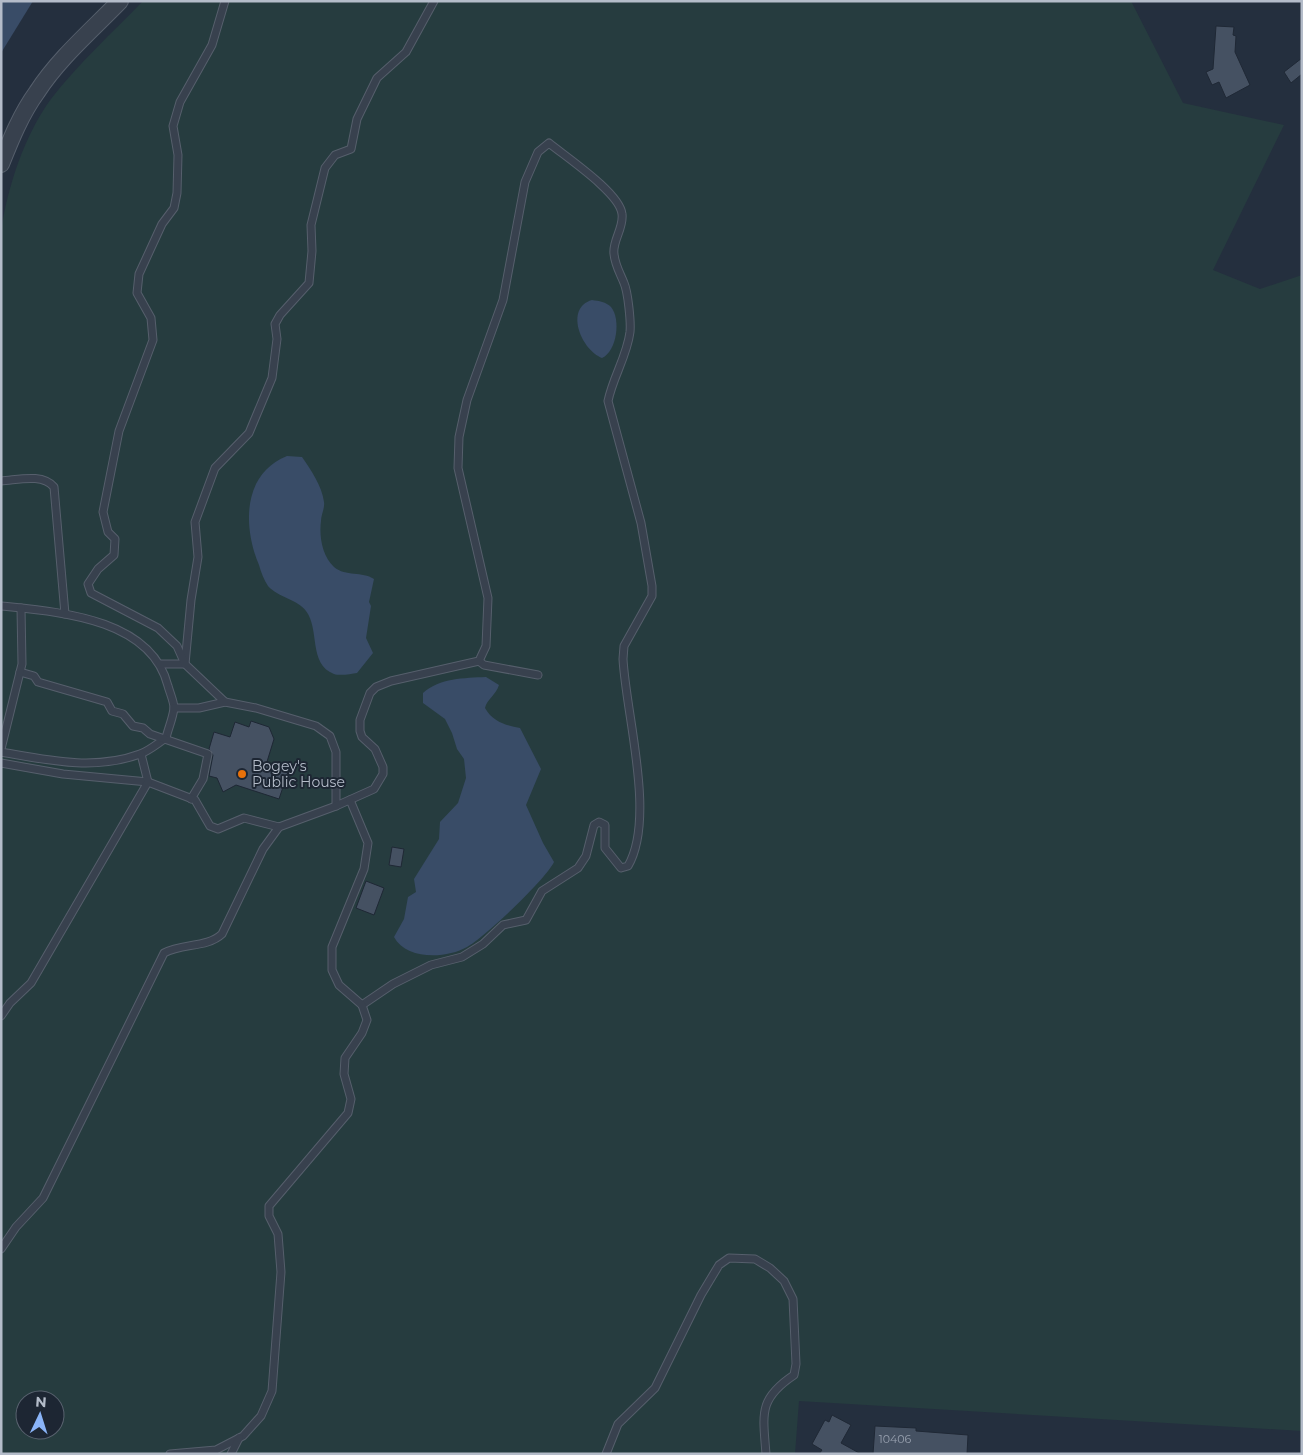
<svg xmlns="http://www.w3.org/2000/svg" width="1303" height="1455" viewBox="0 0 1303 1455" font-family="Montserrat,sans-serif">
  <style>
    .green { fill: #263c3f; fill-rule: evenodd }
    .water { fill: #394c67 }
    .building { fill: #455162; stroke: #1f2835 }
    .lines { fill: none; stroke-linecap: round; stroke-linejoin: round }
    .service-casing { stroke: #565f6c; stroke-width: 9 }
    .tertiary-casing { stroke: #565f6c; stroke-width: 18 }
    .service { stroke: #38414e; stroke-width: 7 }
    .tertiary { stroke: #38414e; stroke-width: 16 }
    .food-dot { fill: #e8710a; stroke: #1d2633; stroke-width: 2 }
    .labels { text-anchor: middle; stroke-width: 4; stroke-linejoin: round; paint-order: stroke }
    .number-label { font-size: 11px; fill: #98a1af }
    .poi-label { font-size: 14px; fill: #b4bcc9; stroke: #1d2633; text-anchor: start }
  </style>
  <rect width="100%" height="100%" fill="#242f3e"/>
  <!-- green -->
  <path class="green" d="M143,1H1131L1183,103L1284,125L1213,270L1260,289L1302,275V1431L799,1401L795,1454H1V231C8,186 24,136 51,99C78,64 112,33 143,1ZM25,1400H55V1430H25Z"/>
  <!-- water -->
  <g class="water">
    <polygon points="1,1 33,1 1,53"/>
    <path d="M592,300C599,301 606,302 611,307C621,319 617,351 602,358C581,350 564,308 592,300Z"/>
    <path d="M287,456L302,457C311,470 322,486 324,502C325,508 321,515 321,521C319,536 322,556 334,567C346,577 362,571 374,579L369,602L371,606L366,638L373,653L357,673C351,674 340,676 334,674C308,664 320,629 306,611C297,599 279,598 268,586C264,580 261,572 259,565C243,527 242,474 287,456Z"/>
    <path d="M486,677L499,685C496,695 487,699 485,708C493,722 505,725 520,728L541,769L526,805L543,843L554,862C546,879 485,937 467,947C446,959 406,960 394,937L404,919L408,897L416,892L414,879L439,839L440,822L458,803L466,778L464,759L457,749L452,733L445,719L423,703V693C440,678 464,678 486,677Z"/>
  </g>
  <!-- building -->
  <g class="building">
    <polygon points="1216,26 1234,27 1233,35 1236,36 1235,52 1250,85 1226,98 1219,82 1212,85 1206,72 1213,69"/>
    <polygon points="1302,58 1302,74 1291,83 1284,72"/>
    <polygon points="251,721 269,727 274,739 266,765 291,773 286,789 283,787 279,799 236,785 223,792 217,778 209,776 213,755 209,749 214,732 230,737 235,722 249,727"/>
    <polygon points="392,847 404,849 401,867 389,865"/>
    <polygon points="366,881 384,888 374,915 356,908"/>
    <polygon points="832,1415 851,1425 841,1443 861,1454 819,1454 822,1450 812,1444 825,1420 829,1422"/>
    <polygon points="875,1426 916,1428 916,1431 968,1435 967,1454 873,1454"/>
  </g>
  <g class="lines">
    <!-- service casing -->
    <g class="service-casing">
      <g id="service">
        <path d="M1,481C18,480 42,473 54,487L65,614"/>
        <path d="M1,606C59,612 151,618 168,686C170,693 174,702 174,708C173,718 168,729 166,738C158,743 149,751 140,754C94,771 47,760 1,752"/>
        <polyline points="479,661 484,665 538,675"/>
        <polyline points="160,664 185,664 191,600 198,557 195,522 215,468 249,433 272,378 277,339 275,324 280,315 309,283 312,251 311,225 325,168 335,155 351,149 357,119 377,78 406,52 434,1"/>
        <polyline points="20,672 34,676 38,682 107,702 112,711 123,714 133,726 143,728 150,734 208,754 203,779 191,799"/>
        <polyline points="225,702 185,664 177,646 158,628 91,593 88,584 98,569 114,555 115,539 108,532 103,512 119,431 153,340 151,318 137,293 139,274 162,224 174,208 177,193 178,155 173,126 180,102 212,45 225,1"/>
        <polyline points="174,708 199,708 225,702 256,708 316,726 330,736 336,752 336,806"/>
        <polyline points="1,749 22,664 21,608"/>
        <polyline points="1,763 63,774 148,782 195,800 210,826 218,829 244,818 279,827"/>
        <polyline points="1,1016 10,1003 31,983 148,782 141,754"/>
        <path d="M1,1249L16,1227L43,1198L164,953C182,943 207,948 222,934L263,849L279,827L336,806L374,789L383,774V767L375,749L362,737L360,731V720L370,693L376,687L391,681L479,661L486,646L488,598L458,468L459,437L467,400L503,300L525,182L538,152L549,143C566,157 620,193 622,214C624,228 612,241 614,254C615,265 620,273 624,283C628,292 631,322 630,332C627,356 613,377 608,401L641,523L652,586V596L624,646L623,659C626,715 656,818 628,866L621,868L605,848V825L599,822L594,825L586,856L578,868L542,891L526,920L503,925L483,944L462,957L431,965L393,984L362,1005"/>
        <polyline points="170,1454 216,1450 243,1436 261,1416 272,1391 281,1272 278,1234 269,1216 269,1206 348,1113 351,1099 344,1074 345,1058 362,1033 367,1020 362,1005 339,985 332,970 332,947 364,869 368,843 350,800"/>
        <polyline points="231,1454 239,1438"/>
        <path d="M606,1454L618,1424L655,1388L701,1295L719,1265L729,1258L755,1259L770,1268L784,1281L793,1299L796,1364L794,1375C758,1399 763,1414 766,1454"/>
      </g>
    </g>
    <!-- tertiary casing -->
    <g class="tertiary-casing">
      <path id="tertiary" d="M1,164C11,139 21,114 37,92C59,58 92,30 120,1"/>
    </g>
    <!-- service -->
    <use href="#service" class="service"/>
    <!-- tertiary -->
    <use href="#tertiary" class="tertiary"/>
  </g>
  <!-- markers -->
  <circle class="food-dot" cx="242" cy="774" r="5"/>
  <g class="labels">
    <!-- number labels -->
    <g class="number-label">
      <text x="895" y="1443">10406</text>
    </g>
    <!-- poi labels -->
    <g class="poi-label">
      <text x="252" y="771">Bogey's<tspan x="252" dy="16">Public House</tspan></text>
    </g>
  </g>
  <!-- border -->
  <rect width="1303" height="1455" fill="none" stroke="#b4bcc9" stroke-width="5"/>
  <!-- north arrow -->
  <g transform="translate(40 1415) rotate(4)"><circle r="24" fill="#1d2633" stroke="#59626f"/>
  <path d="M0-4L9 19L0 12L-9 19Z" fill="#8ab4f8"/>
  <text y="-8" font-size="14" font-weight="bold" text-anchor="middle" fill="#b4bcc9">N</text>
  </g>
</svg>
